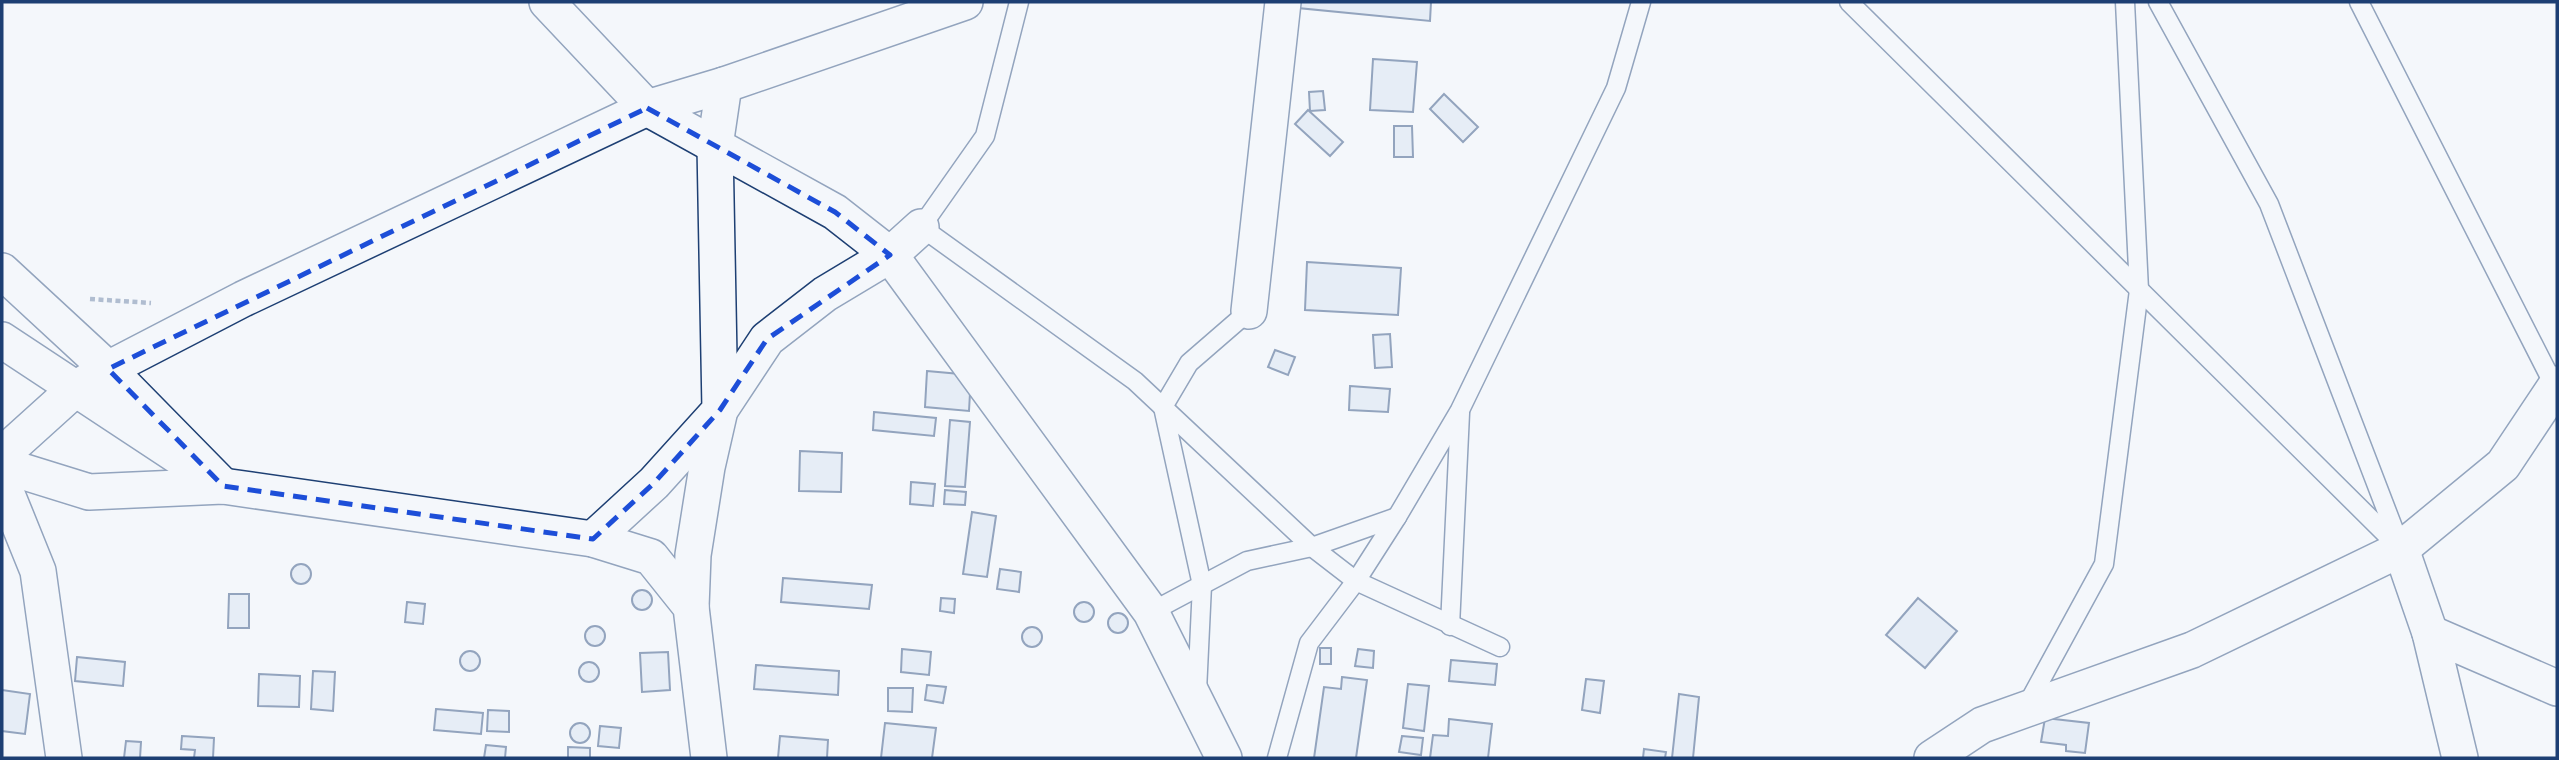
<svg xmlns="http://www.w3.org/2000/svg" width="2559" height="760" viewBox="0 0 2559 760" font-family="'Work Sans',sans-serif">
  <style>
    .building { fill: #d5e0f0; stroke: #1d3f73; stroke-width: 2 }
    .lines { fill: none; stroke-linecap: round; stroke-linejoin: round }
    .lane-casing { stroke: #1d3f73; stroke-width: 21 }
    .street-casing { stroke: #1d3f73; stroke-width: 38 }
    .path { stroke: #5e769c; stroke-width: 4.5; stroke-dasharray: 5 3.5; stroke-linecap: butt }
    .lane { stroke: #f4f7fb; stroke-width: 18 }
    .street { stroke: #f4f7fb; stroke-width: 35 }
    .marked { fill: none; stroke: #1d4ed8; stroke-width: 5; stroke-dasharray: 14 9; stroke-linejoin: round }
  </style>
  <rect width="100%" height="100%" fill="#f4f7fb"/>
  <!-- building -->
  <g class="building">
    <polygon points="1299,2 1431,2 1430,21 1298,8"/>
    <polygon points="1373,59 1417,62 1413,112 1370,110"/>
    <polygon points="1323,91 1325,110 1310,111 1309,92"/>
    <polygon points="1444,94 1478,127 1463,142 1430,109"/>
    <polygon points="1308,110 1343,142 1330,156 1295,124"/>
    <polygon points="1394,126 1412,126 1413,157 1394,157"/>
    <polygon points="1307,262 1401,268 1398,315 1305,310"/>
    <polygon points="1390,334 1392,367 1375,368 1373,335"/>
    <polygon points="1275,350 1295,357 1288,375 1268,367"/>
    <polygon points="927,371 971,375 969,411 925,407"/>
    <polygon points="1350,386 1390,389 1388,412 1349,410"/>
    <polygon points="874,412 936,418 934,436 873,430"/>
    <polygon points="950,420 970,422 965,487 945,486"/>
    <polygon points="800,451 842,453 841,492 799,491"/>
    <polygon points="911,482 935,484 933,506 910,504"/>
    <polygon points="945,490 966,492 965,505 944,504"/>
    <polygon points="972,512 996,516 987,577 963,574"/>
    <circle cx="301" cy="574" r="10"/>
    <polygon points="1000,569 1021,572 1019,592 997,589"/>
    <polygon points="783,578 872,585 869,609 781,602"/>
    <circle cx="642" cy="600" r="10"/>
    <polygon points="229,594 249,594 249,628 228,628"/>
    <polygon points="941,598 955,599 954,613 940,611"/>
    <polygon points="1918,598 1957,631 1925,668 1886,635"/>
    <circle cx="1084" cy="612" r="10"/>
    <polygon points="407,602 425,604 423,624 405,622"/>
    <circle cx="1118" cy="623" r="10"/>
    <circle cx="595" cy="636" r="10"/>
    <circle cx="1032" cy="637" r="10"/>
    <rect x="1320" y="648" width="11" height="16"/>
    <polygon points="902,649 931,652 929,675 901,672"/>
    <polygon points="1358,649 1374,651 1373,668 1355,666"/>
    <circle cx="470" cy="661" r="10"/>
    <polygon points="668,652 670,690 642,692 640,653"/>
    <polygon points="77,657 125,662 123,686 75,681"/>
    <polygon points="1451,660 1497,664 1495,685 1449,681"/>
    <circle cx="589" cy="672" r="10"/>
    <polygon points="756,665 839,671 838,695 754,689"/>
    <polygon points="313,671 335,672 333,711 311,709"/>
    <polygon points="259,674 300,676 299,707 258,706"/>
    <polygon points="1342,677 1367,680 1356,758 1314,758 1324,687 1341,689"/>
    <polygon points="1586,679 1604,681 1600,713 1582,710"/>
    <polygon points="1408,684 1429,686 1424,731 1403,728"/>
    <polygon points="927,685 946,687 943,703 925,700"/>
    <polygon points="888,688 913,688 912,712 888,711"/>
    <polygon points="2,690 30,694 25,734 2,731"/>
    <polygon points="1679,694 1699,697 1693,758 1672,758"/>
    <polygon points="436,709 483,713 481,734 434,730"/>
    <polygon points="488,710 509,711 509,732 487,731"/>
    <polygon points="2045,718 2089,723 2085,753 2066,751 2066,745 2041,742"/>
    <polygon points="1449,719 1492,724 1488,758 1430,758 1433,735 1448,736"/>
    <circle cx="580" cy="733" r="10"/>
    <polygon points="885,723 936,728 932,758 881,758"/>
    <polygon points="600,726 621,728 619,748 598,746"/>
    <polygon points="182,736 214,738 213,758 194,758 195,750 181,749"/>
    <polygon points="780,736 828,740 827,758 778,758"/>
    <polygon points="1402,736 1423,738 1421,755 1399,752"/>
    <polygon points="126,741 141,742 140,758 124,758"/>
    <polygon points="486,745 506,747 505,758 484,758"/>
    <polygon points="568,747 590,748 590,758 568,758"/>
    <polygon points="1644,749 1666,752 1665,758 1643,758"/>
  </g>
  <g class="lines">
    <!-- lane casing -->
    <g class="lane-casing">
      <g id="lane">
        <polyline points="1019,2 985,136 921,227 1135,381 1312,547 1356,581 1500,647"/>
        <polyline points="1849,2 2401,549"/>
        <polyline points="2158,2 2269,204 2399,543"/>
        <polyline points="2359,2 2557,391"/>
        <polyline points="1151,612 1247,561 1312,547 1397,517"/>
        <polyline points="1450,626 1460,413"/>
        <polyline points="1197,691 1202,585 1163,407 1189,363 1249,311"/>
        <polyline points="2026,707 2104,564 2139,290 2125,2"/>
        <polyline points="1277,758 1309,643 1356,581 1397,517 1460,410 1616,88 1641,2"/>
      </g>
    </g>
    <!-- street casing -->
    <g class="street-casing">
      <g id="street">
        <polyline points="547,2 647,108 835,212 890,255 1151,612 1224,758"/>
        <polyline points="2,271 108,369 223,486 2,340"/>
        <polyline points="1249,311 1283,2"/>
        <polyline points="2,455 74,390 108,369 243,299 647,108 724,85 965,2"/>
        <polyline points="2,465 89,492 223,486 593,539 651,557 691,607 709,758"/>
        <polyline points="2,482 38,571 64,758"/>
        <polyline points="593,539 654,483 720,410 715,146 724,85"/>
        <polyline points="2401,549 2430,633 2460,758"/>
        <polyline points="691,607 693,555 707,467 720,410 767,339 825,294 890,255 921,227"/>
        <polyline points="2430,633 2557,688"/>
        <polyline points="1932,758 1982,725 2192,650 2401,549 2503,465 2557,384"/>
      </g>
    </g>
    <!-- path -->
    <polyline class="path" points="90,299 151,303"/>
    <!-- lane -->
    <use href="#lane" class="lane"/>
    <!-- street -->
    <use href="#street" class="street"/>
  </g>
  <!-- marked area -->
  <path d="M0 0H2559V760H0ZM647,108L835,212L890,255L767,339L720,410L654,483L593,539L223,486L108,369Z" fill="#f4f7fb" fill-opacity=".55" fill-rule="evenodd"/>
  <path class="marked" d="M647,108L835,212L890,255L767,339L720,410L654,483L593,539L223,486L108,369Z"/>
  <!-- border -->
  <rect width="2559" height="760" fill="none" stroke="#1d3f73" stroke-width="7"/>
</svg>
